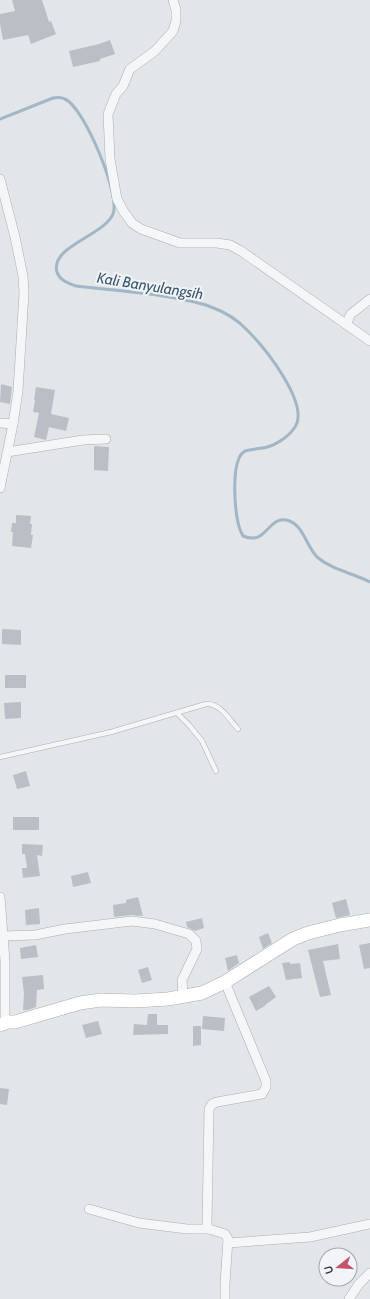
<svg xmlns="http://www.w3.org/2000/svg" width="370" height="1299" viewBox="0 0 370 1299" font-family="Cabin,sans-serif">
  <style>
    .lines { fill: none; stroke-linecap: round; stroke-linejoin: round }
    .stream { stroke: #a1b6c6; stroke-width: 3 }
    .building { fill: #babfc6 }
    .lane-casing { stroke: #a8adb3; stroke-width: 5.5 }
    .street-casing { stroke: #a8adb3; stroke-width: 10 }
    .secondary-casing { stroke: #a8adb3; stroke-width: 14 }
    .lane { stroke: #f5f6f8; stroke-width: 4.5 }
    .street { stroke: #f5f6f8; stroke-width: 9 }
    .secondary { stroke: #fff; stroke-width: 13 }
    .labels { text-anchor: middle; stroke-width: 4; stroke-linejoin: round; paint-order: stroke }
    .water-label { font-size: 15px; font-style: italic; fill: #395670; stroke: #f2f4f7 }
  </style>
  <rect width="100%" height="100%" fill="#e2e6e9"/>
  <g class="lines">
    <!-- stream -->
    <path class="stream" d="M0,119L53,98C58,97 61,97 65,99C84,107 121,196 113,214C104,236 50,246 57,272C60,281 68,283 76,286C109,290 142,292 175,298C187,301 199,302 211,307C225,312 238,320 248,331C265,348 310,404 295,427C288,438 274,446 263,448C257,449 251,449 245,451C242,453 240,455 239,458C232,474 234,522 243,536C267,546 267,517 286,520C303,523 306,546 317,557C332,570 353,573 370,582"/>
  </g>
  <!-- building -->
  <g class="building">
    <polygon points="12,0 42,0 49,22 51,21 56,34 31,44 28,35 3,40 0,24 0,14 15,11"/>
    <polygon points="110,40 115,54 100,59 100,61 73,67 69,51 99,44"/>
    <polygon points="1,384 12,387 10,404 0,402"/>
    <polygon points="36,387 55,390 51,414 69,418 66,431 49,427 46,440 34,437 39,413 33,412 35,400 34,400"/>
    <polygon points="94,446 109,447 108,471 94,470"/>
    <polygon points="16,515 31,516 30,524 32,524 31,535 33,535 31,548 12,546 13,532 11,532 12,523 16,523"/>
    <polygon points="2,629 21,630 21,645 2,644"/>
    <rect x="5" y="675" width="21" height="13"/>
    <polygon points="21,702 21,718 5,719 4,703"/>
    <polygon points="26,771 30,786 17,789 13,775"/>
    <rect x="13" y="817" width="26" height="13"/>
    <polygon points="22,844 43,845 42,856 37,855 40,876 23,878 22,868 27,868 25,854 22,854"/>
    <polygon points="88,872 91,883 73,887 71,876"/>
    <polygon points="138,897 143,916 131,915 114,917 113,905 126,903 126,900"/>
    <polygon points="346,899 350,915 336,918 332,903"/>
    <polygon points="39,908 40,924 26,925 25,910"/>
    <polygon points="202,918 204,928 195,931 187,927 186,922"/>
    <polygon points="268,933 272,943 263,949 259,937"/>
    <polygon points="370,943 370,968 364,969 359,945"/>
    <polygon points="338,944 340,959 323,961 331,995 320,997 308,950"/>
    <polygon points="36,945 38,957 21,959 20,948"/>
    <polygon points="237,955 239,963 228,971 225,958"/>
    <polygon points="290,962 290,964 300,963 302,978 286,980 282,963"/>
    <polygon points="148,967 152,980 142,983 138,970"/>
    <polygon points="43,975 44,989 37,990 36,1007 28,1010 23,1010 24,994 22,977"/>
    <polygon points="269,986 276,997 265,1005 265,1006 256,1011 249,997"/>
    <polygon points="148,1014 157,1014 157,1025 168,1025 168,1034 133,1035 134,1024 147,1025"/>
    <polygon points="203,1016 225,1018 224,1031 202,1029"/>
    <polygon points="98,1021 102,1034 86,1038 82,1025"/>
    <polygon points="193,1026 201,1026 201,1045 193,1046"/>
    <polygon points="0,1088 9,1089 7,1105 0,1104"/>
  </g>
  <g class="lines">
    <!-- lane casing -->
    <g class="lane-casing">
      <g id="lane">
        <polyline points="177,713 189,725 202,741 216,771"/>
        <path d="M0,757L111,732L206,704C220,703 229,719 238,729"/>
      </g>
    </g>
    <!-- street casing -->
    <g class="street-casing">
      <g id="street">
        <polyline points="173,0 176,10 176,21 173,31 155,51 130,69 123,86 116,94 108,114 110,159 117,199 124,212 132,223 141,229 180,243 217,243 230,245 241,251 370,341"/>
        <polyline points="0,179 15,237 23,276 24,293 18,391 13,424 0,488"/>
        <polyline points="346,324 351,314 370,299"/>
        <polyline points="0,423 13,424"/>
        <polyline points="7,452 83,440 106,439"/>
        <polyline points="0,897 5,961 5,1016 7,1022"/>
        <polyline points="3,936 35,935 65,929 132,921 155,924 189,934 196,941 197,949 182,980 183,997"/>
        <polyline points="89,1209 139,1223 187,1229 209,1229"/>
        <polyline points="228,1243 310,1237 370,1224"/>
        <polyline points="225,1299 225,1284 228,1239 225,1234 209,1229 207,1226 209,1109 212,1104 217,1102 262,1094 266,1087 266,1081 225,982"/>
        <polyline points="349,1299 359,1284 370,1273"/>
      </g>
    </g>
    <!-- secondary casing -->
    <g class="secondary-casing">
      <polyline id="secondary" points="0,1025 7,1022 15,1022 80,1003 101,1000 135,1001 168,999 202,993 225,982 293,939 308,933 340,925 370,920"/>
    </g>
    <!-- lane -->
    <use href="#lane" class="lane"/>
    <!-- street -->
    <use href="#street" class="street"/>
    <!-- secondary -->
    <use href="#secondary" class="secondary"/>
  </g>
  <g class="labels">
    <!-- water labels -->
    <g class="water-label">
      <text transform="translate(150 286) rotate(9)" y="5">Kali Banyulangsih</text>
    </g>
  </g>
  <!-- north arrow -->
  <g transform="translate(338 1267) rotate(253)"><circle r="19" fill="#f2f4f7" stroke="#a3a8ae"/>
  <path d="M0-3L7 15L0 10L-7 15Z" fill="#c3536c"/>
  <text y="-6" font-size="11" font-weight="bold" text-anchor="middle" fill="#2c3540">U</text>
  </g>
</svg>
